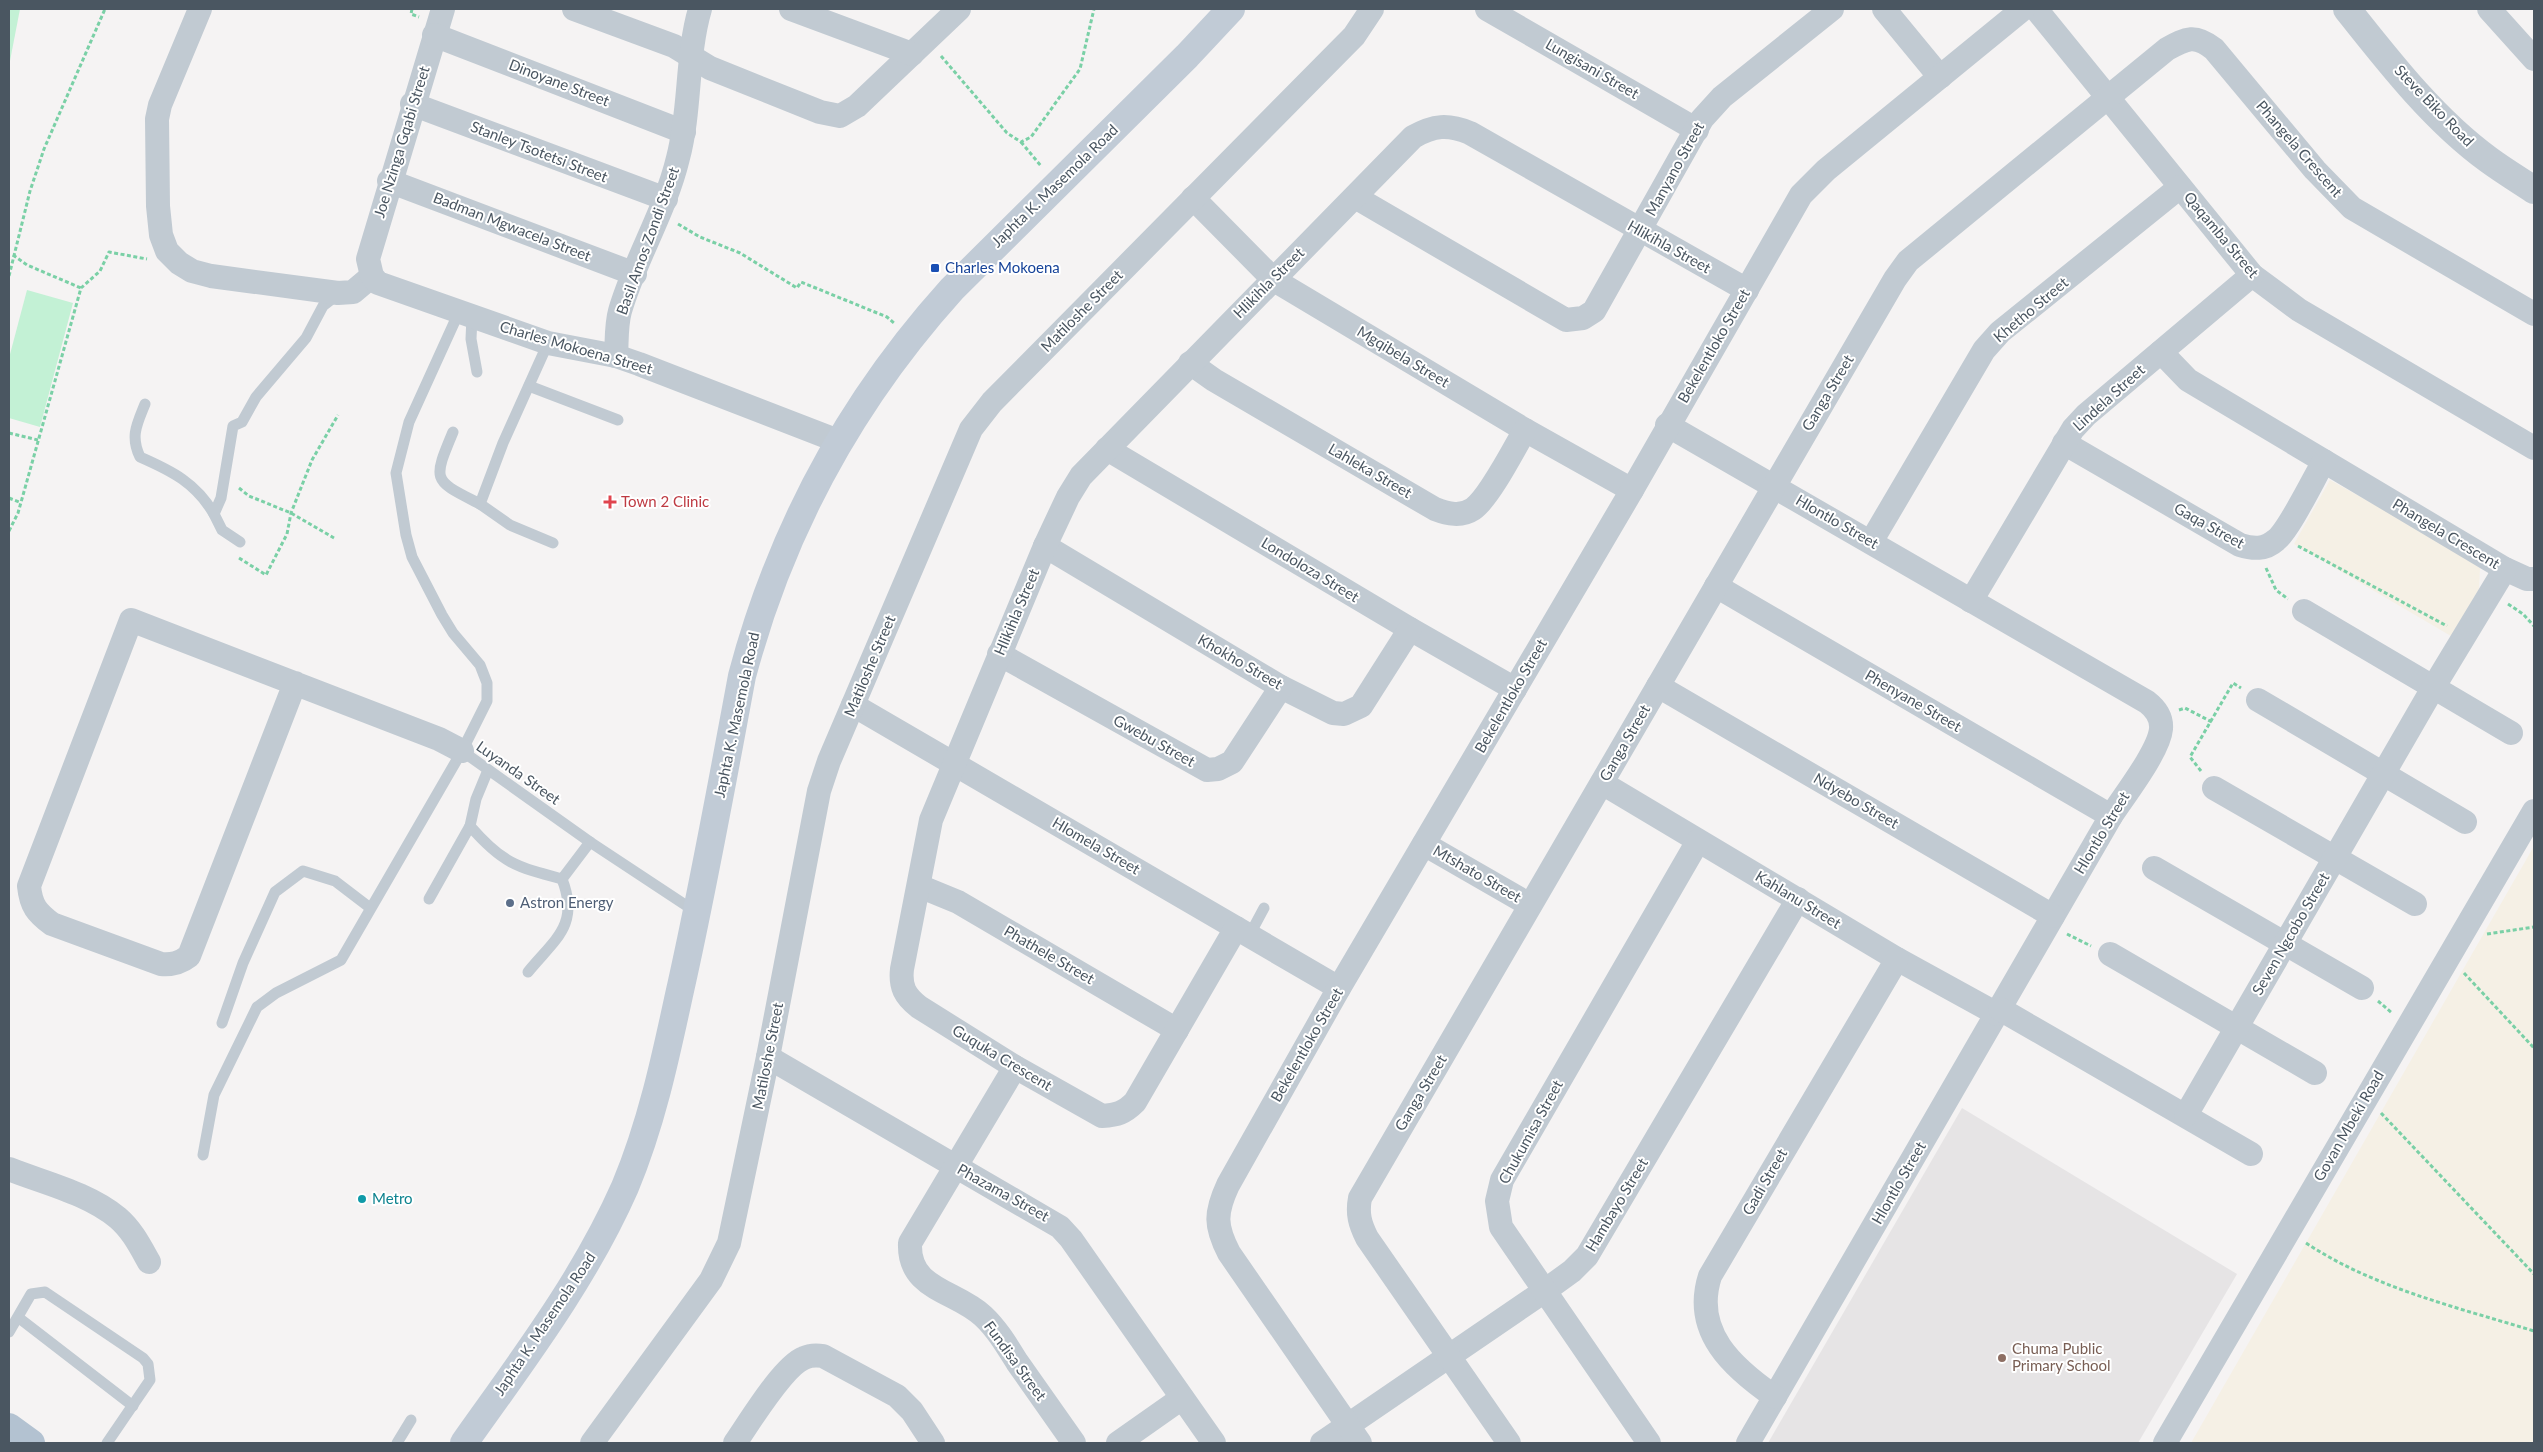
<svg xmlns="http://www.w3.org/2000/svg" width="2543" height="1452" viewBox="0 0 2543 1452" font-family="Lato,sans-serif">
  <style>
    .education { fill: #e6e4e5 }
    .green { fill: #c3f1d5 }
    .sand { fill: #f5f0e5 }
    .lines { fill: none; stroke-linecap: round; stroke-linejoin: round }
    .path { stroke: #7ad0a6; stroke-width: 3; stroke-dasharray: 4 2.5; stroke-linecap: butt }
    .service { stroke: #c1cad2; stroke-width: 11 }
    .minor { stroke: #c1cad2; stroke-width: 24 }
    .tertiary { stroke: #c1cad2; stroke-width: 28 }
    .secondary { stroke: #c1cbd6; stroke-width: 28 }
    .primary { stroke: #b3c2d1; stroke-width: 28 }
    .transit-dot { fill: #1a4fb4; stroke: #fff; stroke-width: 2 }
    .health-dot { fill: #e0444e; stroke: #fff; stroke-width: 2 }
    .service-dot { fill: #5c6f8a; stroke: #fff; stroke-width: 2 }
    .culture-dot { fill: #0f9aa8; stroke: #fff; stroke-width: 2 }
    .education-dot { fill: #8d6e63; stroke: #fff; stroke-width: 2 }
    .labels { text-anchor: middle; stroke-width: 4; stroke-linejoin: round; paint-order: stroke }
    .street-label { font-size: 15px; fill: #4a5661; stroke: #fff }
    .transit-label { font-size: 15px; fill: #164399; stroke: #fff; text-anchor: start }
    .health-label { font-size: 15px; fill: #be3a42; stroke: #fff; text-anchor: start }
    .service-label { font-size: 15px; fill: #4e5e75; stroke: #fff; text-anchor: start }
    .culture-label { font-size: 15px; fill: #0d838f; stroke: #fff; text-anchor: start }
    .education-label { font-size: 15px; fill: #785e54; stroke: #fff; text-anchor: start }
  </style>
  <rect width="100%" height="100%" fill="#f5f3f3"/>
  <!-- education -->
  <polygon class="education" points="1962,1108 2237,1274 2138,1443 1768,1443"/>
  <!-- green -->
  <g class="green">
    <polygon points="9,9 20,9 9,66"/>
    <polygon points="27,290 73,303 40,427 9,418 9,358"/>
  </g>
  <!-- sand -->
  <g class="sand">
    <polygon points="2330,480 2460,552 2480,568 2479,589 2451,636 2294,544"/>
    <polygon points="2534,846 2534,1443 2191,1443"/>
  </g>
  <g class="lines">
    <!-- path -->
    <g class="path">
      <polyline points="412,9 411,14 419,17"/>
      <polyline points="941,56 1007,133 1021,142 1031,137 1080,69 1094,9"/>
      <polyline points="1021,142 1041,166"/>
      <polyline points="678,224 700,237 740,253 797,288 801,282 887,317 894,323"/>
      <polyline points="13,255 27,265 81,288"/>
      <polyline points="9,276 30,191 44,149 105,9"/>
      <polyline points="9,433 38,440"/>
      <polyline points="239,488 249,496 291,513 334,538"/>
      <polyline points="9,498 19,502"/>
      <polyline points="9,531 18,513 81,288 100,271 109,252 147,259"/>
      <polyline points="2298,546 2447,626"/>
      <polyline points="239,558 266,575 287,534 291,513 312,460 338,415"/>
      <polyline points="2266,568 2276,590 2288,599"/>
      <polyline points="2508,604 2523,614 2534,626"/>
      <polyline points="2179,710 2185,708 2212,722"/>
      <polyline points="2201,771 2190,757 2233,683 2241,688"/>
      <polyline points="2067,934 2091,946"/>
      <polyline points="2487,934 2534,927"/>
      <polyline points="2464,973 2534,1048"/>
      <polyline points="2378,1001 2392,1013"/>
      <polyline points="2381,1113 2534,1274"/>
      <path d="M2306,1243C2374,1288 2456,1307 2534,1331"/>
    </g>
    <!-- service -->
    <g class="service">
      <polyline points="459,312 409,422 396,473 406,535 412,557 442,615 453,633 480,665 487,683 487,701 462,751"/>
      <polyline points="472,317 471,339 477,372"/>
      <polyline points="548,343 503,443 480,504 510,525 553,543"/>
      <polyline points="529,386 618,420"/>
      <path d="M145,404C137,424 130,436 140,457C172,471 196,483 214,514"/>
      <path d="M453,432C432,482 433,480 480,504"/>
      <polyline points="240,542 222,530 214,514 221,498 233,426 242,422 256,397 306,338 323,306 337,295"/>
      <path d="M488,770L476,799L470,826C502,863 516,867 562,879L590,842"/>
      <polyline points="429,899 470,826"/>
      <polyline points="1249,936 1264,908"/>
      <path d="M528,972C555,939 580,925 562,879"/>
      <polyline points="222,1023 243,963 275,892 303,871 335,881 369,907"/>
      <polyline points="203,1155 214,1095 257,1007 276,993 341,960 462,751 590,842 696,912"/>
      <polyline points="19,1318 133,1406"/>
      <polyline points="9,1332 31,1294 45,1292 143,1358 148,1364 150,1380 107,1443"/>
      <polyline points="397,1443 411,1420"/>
    </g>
    <!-- minor -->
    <g class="minor">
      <polyline points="200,9 160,105 157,119 158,206 161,235 167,251 179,263 192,271 211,276 338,293 353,292 372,276"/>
      <polyline points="443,9 368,259 372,276 378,283 548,343 616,356 639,364 838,441"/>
      <polyline points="574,9 674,46 710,68 820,112 840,116 857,106 959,9"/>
      <polyline points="791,9 912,54"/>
      <polyline points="1487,9 1697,130"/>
      <polyline points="1884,9 1940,77"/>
      <polyline points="2036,9 2252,275 2299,310 2534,448"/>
      <polyline points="2489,9 2534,59"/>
      <polyline points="434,35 684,132"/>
      <polyline points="412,104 666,199"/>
      <polyline points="389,181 635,274"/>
      <polyline points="1355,197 1566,320 1583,318 1594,311 1702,119 1722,97 1832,9"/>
      <polyline points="1193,198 1274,280 1525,430 1632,490"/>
      <polyline points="2161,352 2188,380 2505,569 2527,579 2534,579"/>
      <path d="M616,356C617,341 616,325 620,311C635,259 665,212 678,158C691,109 686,57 700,9"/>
      <path d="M1190,363L1214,380L1435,509C1448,514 1461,517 1473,509C1489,498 1514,449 1525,430"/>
      <path d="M1667,425L2147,702C2156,709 2162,717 2161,729C2159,751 2124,796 2111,816L1748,1443"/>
      <path d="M2064,443L2240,545C2253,549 2265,550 2276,540C2289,530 2314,478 2324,461"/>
      <polyline points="1107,449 1410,629 1515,689"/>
      <polyline points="1871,542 1984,350 2000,332 2180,187"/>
      <polyline points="1045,546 1281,687 1333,713 1344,714 1361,706 1410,629"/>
      <polyline points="1716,586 2111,816"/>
      <polyline points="1971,601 2073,429 2086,415 2252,275"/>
      <polyline points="2304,611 2511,733"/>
      <polyline points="999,654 1207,770 1218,769 1232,762 1281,687"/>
      <path d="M295,683L189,956C180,963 172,965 161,964L52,924C37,913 31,906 29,886L131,620L439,739L462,751"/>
      <polyline points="1658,686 2053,916"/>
      <polyline points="2258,700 2465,822"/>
      <polyline points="853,705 1339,988"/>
      <polyline points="1602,783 1897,959 1997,1014"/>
      <polyline points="2214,788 2415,904"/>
      <polyline points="1424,844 1530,905"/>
      <polyline points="2154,868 2362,988"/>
      <polyline points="919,886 958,902 1177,1030"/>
      <path d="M1236,928L1135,1102C1124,1113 1117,1115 1102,1116L1015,1067L919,1007C905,996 900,987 902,969L931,820L1045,546L1068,497L1081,476L1413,137C1434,125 1448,124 1470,133L1747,290"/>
      <polyline points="2110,954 2315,1073"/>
      <polyline points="2000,1009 2251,1154"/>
      <polyline points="768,1057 1060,1227 1071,1239 1214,1443"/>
      <path d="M1015,1067L910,1243C908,1290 955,1290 983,1316C997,1329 1007,1346 1017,1362C1036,1389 1055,1416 1074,1443"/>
      <polyline points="2186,1115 2433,688 2505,569"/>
      <path d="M9,1169C44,1183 88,1193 118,1218C132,1230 140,1246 149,1262"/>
      <path d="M1775,1397C1733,1368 1692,1332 1710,1276L1897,959"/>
      <polyline points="592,1443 711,1280 729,1243 768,1057 819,791 829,761 971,429 992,402 1354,36 1372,9"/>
      <path d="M735,1443C749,1423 783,1366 804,1358C810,1355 817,1355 823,1356L897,1396L912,1411L933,1443"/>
      <polyline points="1118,1443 1182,1398"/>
      <polyline points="1322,1443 1543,1292 1572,1271 1587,1256 1798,899"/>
      <path d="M1360,1443L1229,1253C1215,1226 1215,1213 1228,1185L1339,988L1632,490L1801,195L1826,170L2023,9"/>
      <path d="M1509,1443L1367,1238C1360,1224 1357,1214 1360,1198L1895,279L1908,261L2167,49C2187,38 2195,34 2214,49L2315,170L2352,208L2534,314"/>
      <polyline points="1649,1443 1501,1227 1497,1201 1502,1180 1698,841"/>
      <polyline points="2165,1443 2534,811"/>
    </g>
    <!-- tertiary -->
    <path class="tertiary" d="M2347,9C2389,62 2434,120 2489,160C2504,171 2519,180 2534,190"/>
    <!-- secondary -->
    <path class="secondary" d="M464,1443C522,1361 584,1280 625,1187C651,1125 665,1060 679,995C703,889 722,783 742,676C781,529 850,402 952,289L1187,56L1231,9"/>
    <!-- primary -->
    <polyline class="primary" points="9,1427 31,1443"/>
  </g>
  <!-- markers -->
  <rect class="transit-dot" x="930" y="263" width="10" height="10" rx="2.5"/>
  <path class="health-dot" d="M607.5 494.5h5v5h5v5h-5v5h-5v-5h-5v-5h5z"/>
  <circle class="service-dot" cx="510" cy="903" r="5"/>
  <circle class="culture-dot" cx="362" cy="1199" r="5"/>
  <circle class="education-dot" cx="2002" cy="1358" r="5"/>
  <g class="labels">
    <!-- street labels -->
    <g class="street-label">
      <text transform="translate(1592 69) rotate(30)" y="5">Lungisani Street</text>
      <text transform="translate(559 83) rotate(21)" y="5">Dinoyane Street</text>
      <text transform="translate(2434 106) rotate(46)" y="5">Steve Biko Road</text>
      <text transform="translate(402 142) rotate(-73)" y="5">Joe Nzinga Gqabi Street</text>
      <text transform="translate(2299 149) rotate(49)" y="5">Phangela Crescent</text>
      <text transform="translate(539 152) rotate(21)" y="5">Stanley Tsotetsi Street</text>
      <text transform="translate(1675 169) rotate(-61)" y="5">Manyano Street</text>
      <text transform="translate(1055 186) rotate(-44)" y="5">Japhta K. Masemola Road</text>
      <text transform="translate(512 227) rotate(21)" y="5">Badman Mgwacela Street</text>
      <text transform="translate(2221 235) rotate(50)" y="5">Qaqamba Street</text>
      <text transform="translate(648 241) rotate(-70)" y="5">Basil Amos Zondi Street</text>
      <text transform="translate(1669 247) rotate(29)" y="5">Hlikihla Street</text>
      <text transform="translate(1269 283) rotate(-45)" y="5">Hlikihla Street</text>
      <text transform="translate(2031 310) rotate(-40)" y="5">Khetho Street</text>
      <text transform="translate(1082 311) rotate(-45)" y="5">Matiloshe Street</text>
      <text transform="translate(1714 346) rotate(-60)" y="5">Bekelentloko Street</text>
      <text transform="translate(576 348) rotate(16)" y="5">Charles Mokoena Street</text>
      <text transform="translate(1403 357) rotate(31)" y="5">Mgqibela Street</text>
      <text transform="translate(1828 393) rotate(-59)" y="5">Ganga Street</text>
      <text transform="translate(2109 398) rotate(-42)" y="5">Lindela Street</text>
      <text transform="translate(1370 471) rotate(30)" y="5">Lahleka Street</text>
      <text transform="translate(1837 522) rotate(30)" y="5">Hlontlo Street</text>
      <text transform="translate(2209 526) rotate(29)" y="5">Gaqa Street</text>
      <text transform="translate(2446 534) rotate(31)" y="5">Phangela Crescent</text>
      <text transform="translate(1310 570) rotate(31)" y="5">Londoloza Street</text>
      <text transform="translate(1017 612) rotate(-67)" y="5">Hlikihla Street</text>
      <text transform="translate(1240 662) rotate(30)" y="5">Khokho Street</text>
      <text transform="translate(870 666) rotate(-67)" y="5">Matiloshe Street</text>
      <text transform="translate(1511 696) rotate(-60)" y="5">Bekelentloko Street</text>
      <text transform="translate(1913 701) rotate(30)" y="5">Phenyane Street</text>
      <text transform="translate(737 715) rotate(-78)" y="5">Japhta K. Masemola Road</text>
      <text transform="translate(1154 741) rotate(29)" y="5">Gwebu Street</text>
      <text transform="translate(1625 743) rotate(-60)" y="5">Ganga Street</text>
      <text transform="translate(518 773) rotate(35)" y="5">Luyanda Street</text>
      <text transform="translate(1856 801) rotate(30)" y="5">Ndyebo Street</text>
      <text transform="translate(2102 833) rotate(-59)" y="5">Hlontlo Street</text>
      <text transform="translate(1096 846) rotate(30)" y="5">Hlomela Street</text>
      <text transform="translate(1477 874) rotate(30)" y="5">Mtshato Street</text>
      <text transform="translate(1798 900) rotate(31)" y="5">Kahlanu Street</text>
      <text transform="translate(2291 934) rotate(-60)" y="5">Seven Ngcobo Street</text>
      <text transform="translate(1049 955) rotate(30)" y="5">Phathele Street</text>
      <text transform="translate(1307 1045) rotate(-60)" y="5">Bekelentloko Street</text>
      <text transform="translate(768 1056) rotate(-79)" y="5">Matiloshe Street</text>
      <text transform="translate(1002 1058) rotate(31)" y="5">Guquka Crescent</text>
      <text transform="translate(1421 1093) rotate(-59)" y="5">Ganga Street</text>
      <text transform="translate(2349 1126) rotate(-60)" y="5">Govan Mbeki Road</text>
      <text transform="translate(1531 1132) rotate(-61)" y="5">Chukumisa Street</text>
      <text transform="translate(1765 1182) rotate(-60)" y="5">Gadi Street</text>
      <text transform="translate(1899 1183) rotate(-60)" y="5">Hlontlo Street</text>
      <text transform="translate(1003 1193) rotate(29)" y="5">Phazama Street</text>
      <text transform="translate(1617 1205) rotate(-59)" y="5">Hambayo Street</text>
      <text transform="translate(545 1324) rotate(-56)" y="5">Japhta K. Masemola Road</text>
      <text transform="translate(1015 1361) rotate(54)" y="5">Fundisa Street</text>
    </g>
    <!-- transit labels -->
    <g class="transit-label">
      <text x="945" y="273">Charles Mokoena</text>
    </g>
    <!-- health labels -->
    <g class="health-label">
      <text x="621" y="507">Town 2 Clinic</text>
    </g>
    <!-- service labels -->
    <g class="service-label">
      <text x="520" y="908">Astron Energy</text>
    </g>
    <!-- culture labels -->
    <g class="culture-label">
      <text x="372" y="1204">Metro</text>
    </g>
    <!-- education labels -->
    <g class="education-label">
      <text x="2012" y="1354">Chuma Public<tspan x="2012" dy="17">Primary School</tspan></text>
    </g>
  </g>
  <!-- border -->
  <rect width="2543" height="1452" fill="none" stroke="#4a5661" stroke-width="20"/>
</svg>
